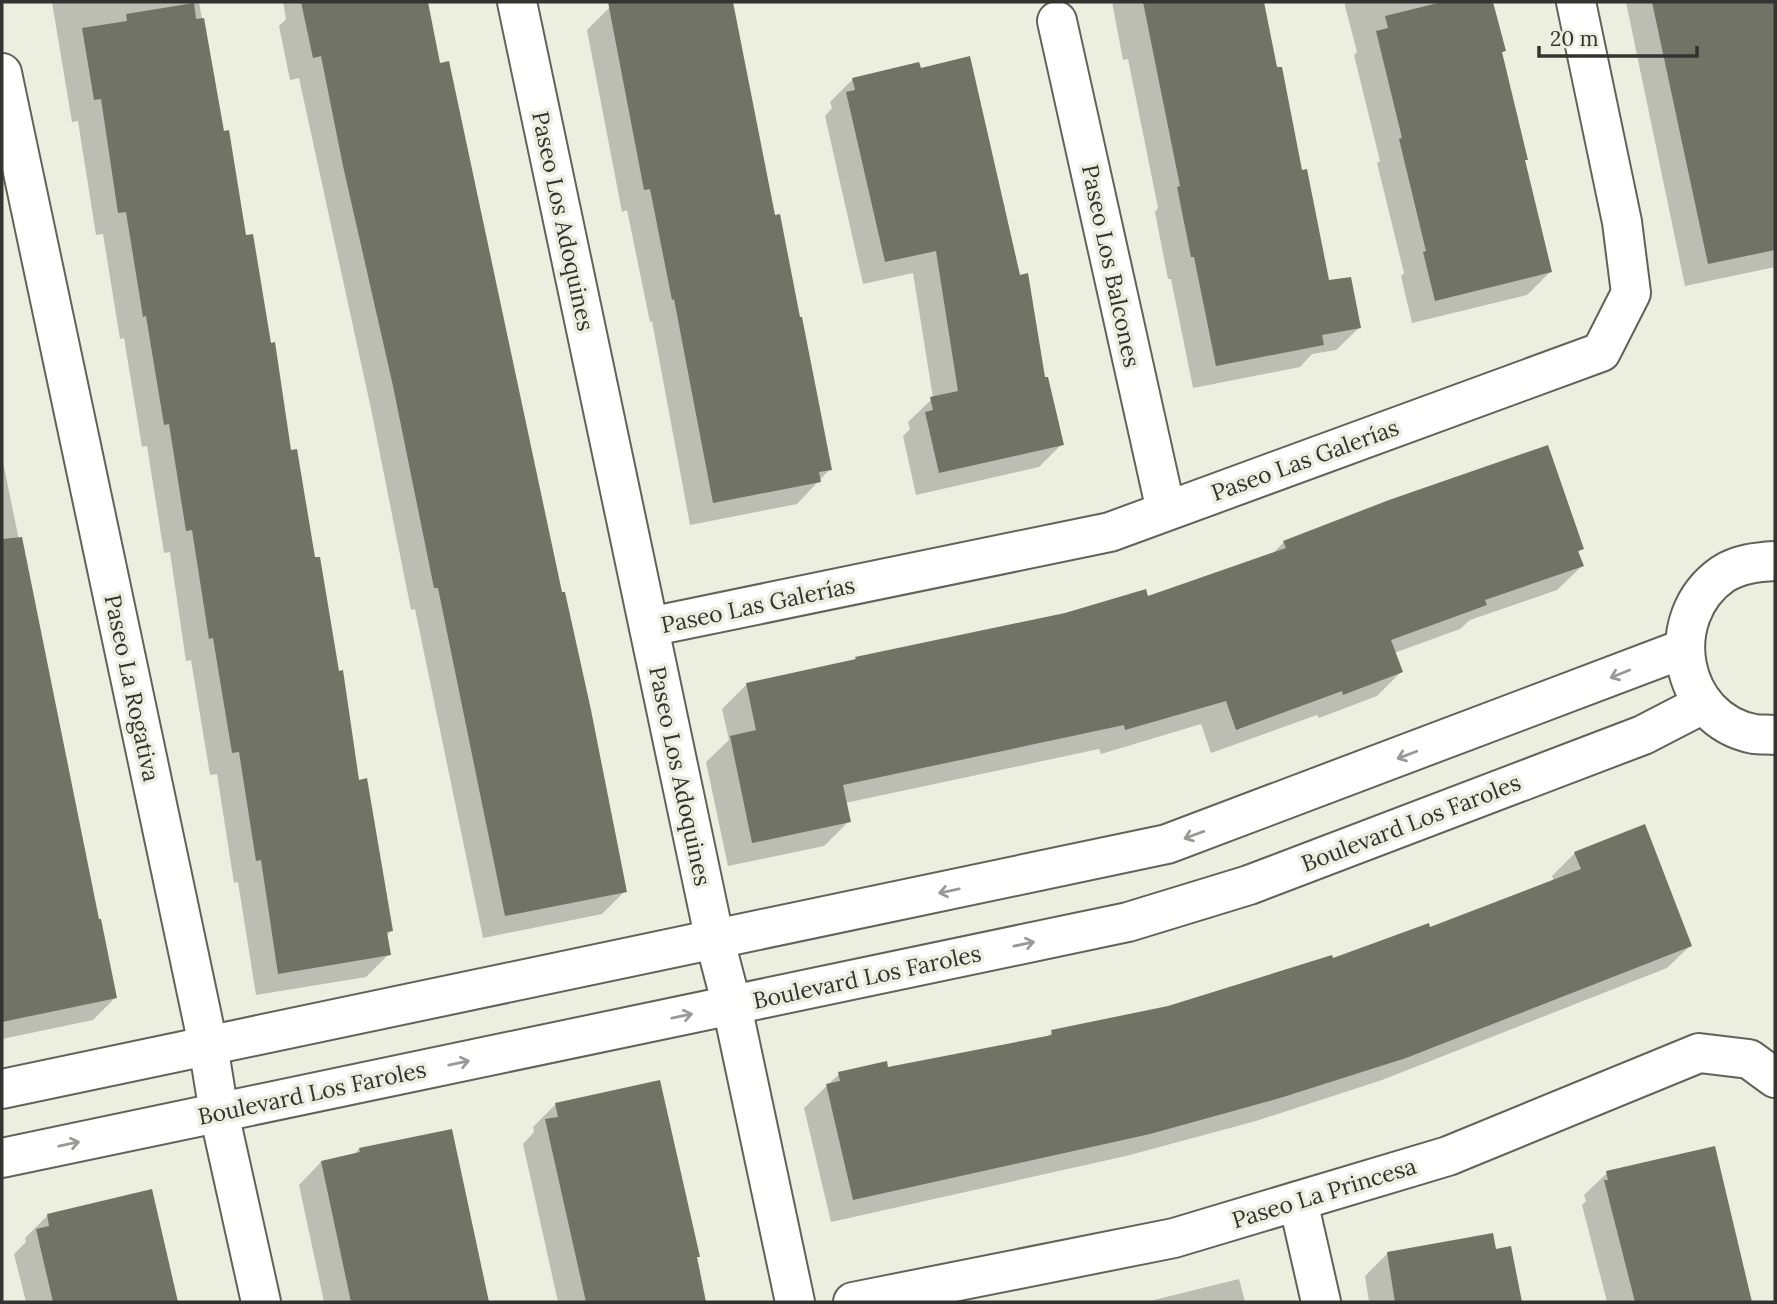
<svg xmlns="http://www.w3.org/2000/svg" width="1777" height="1304" viewBox="0 0 1777 1304" font-family="Lora,serif">
  <style>
    .shadow { fill: #0003 }
    .building { fill: #717367 }
    .lines { fill: none; stroke-linecap: round; stroke-linejoin: round }
    .street-casing { stroke: #616357; stroke-width: 42 }
    .street { stroke: #fff; stroke-width: 38 }
    .oneway { stroke: #999a97 }
    .labels { text-anchor: middle; stroke-width: 7; stroke-linejoin: round; paint-order: stroke }
    .street-label { font-size: 23px; fill: #33342f; stroke: #eceee0 }
  </style>
  <rect width="100%" height="100%" fill="#eceee0"/>
  <!-- shadow -->
  <g class="shadow">
    <polygon points="52,2 199,2 222,133 391,931 386,936 389,954 366,977 256,995 238,882 234,883 217,774 210,775 191,660 186,661 170,552 164,553 147,446 142,447 124,338 120,339 103,234 96,235 78,121 72,122"/>
    <polygon points="283,2 426,2 625,891 602,914 483,938 415,609 411,610 371,409 299,78 290,80 279,26 286,19"/>
    <polygon points="638,2 731,2 773,217 799,319 830,469 797,504 690,525 652,321 650,322 627,210 622,212 587,30 610,7"/>
    <polygon points="1112,2 1262,2 1276,69 1328,282 1359,328 1336,350 1312,354 1300,367 1193,388 1171,279 1168,279 1155,212 1158,208 1128,59 1123,60"/>
    <polygon points="1344,2 1492,2 1504,51 1501,54 1526,159 1524,162 1550,272 1527,295 1412,323 1401,276 1404,273 1377,163 1380,161 1354,55 1357,52"/>
    <polygon points="1626,2 1775,2 1775,267 1685,286"/>
    <polygon points="853,79 1043,380 1062,444 1039,467 916,495 903,436 910,429 908,422 933,398 913,273 863,284 825,116 832,108 830,102"/>
    <polygon points="2,457 97,921 116,997 93,1020 2,1039"/>
    <polygon points="1284,542 1582,549 1577,553 1582,566 1557,590 1470,620 1460,629 1394,653 1401,672 1377,696 1319,718 1317,715 1211,753 1201,724 1101,754 1099,749 845,803 849,821 824,846 728,866 706,762 729,740 722,709 747,684 853,662 856,658 1147,598 1272,554"/>
    <polygon points="1575,853 1690,946 1667,968 1382,1080 1256,1121 1126,1156 831,1222 804,1108 839,1074 887,1069 1046,1038 1052,1032 1168,1007 1332,960 1429,929 1554,881 1552,876"/>
    <polygon points="556,1104 698,1256 695,1259 705,1302 558,1302 523,1144 534,1132 533,1127"/>
    <polygon points="450,1131 486,1302 324,1302 299,1185 321,1162 353,1156 359,1149"/>
    <polygon points="1607,1173 1727,1212 1749,1302 1607,1302 1582,1205 1586,1201 1584,1195"/>
    <polygon points="151,1192 176,1302 26,1302 14,1254 26,1242 25,1238 48,1215"/>
    <polygon points="1510,1248 1520,1302 1369,1302 1365,1276 1388,1253 1494,1251"/>
    <polygon points="1239,1279 1245,1302 1146,1302"/>
  </g>
  <!-- building -->
  <g class="building">
    <polygon points="301,2 428,2 440,63 449,61 562,592 565,592 591,710 627,892 505,916 438,588 434,588 393,386 343,166 321,56 313,58"/>
    <polygon points="608,2 733,2 775,215 780,214 800,317 802,317 832,470 819,472 821,482 713,503 674,299 672,300 650,189 644,190"/>
    <polygon points="1143,2 1264,2 1277,67 1282,67 1302,170 1307,169 1329,280 1351,277 1361,328 1322,335 1324,345 1216,366 1194,257 1191,257 1177,187 1180,186"/>
    <polygon points="1442,2 1493,2 1506,51 1502,52 1528,160 1525,160 1552,272 1435,301 1423,252 1426,251 1399,139 1402,138 1376,31 1388,28 1385,16"/>
    <polygon points="1652,2 1775,2 1775,250 1708,264"/>
    <polygon points="194,3 196,19 204,18 224,131 229,130 246,235 253,234 271,343 275,342 291,450 297,449 315,557 320,557 339,671 343,670 359,780 367,778 393,931 387,932 391,955 278,974 261,860 256,861 239,752 232,753 213,638 209,639 192,530 186,531 169,424 164,425 146,316 143,317 126,212 118,213 101,99 94,100 82,28 127,21 126,14"/>
    <polygon points="970,56 1020,275 1028,273 1045,377 1048,377 1064,445 939,473 925,412 933,410 930,397 958,391 936,251 885,262 846,92 855,90 852,78 919,62 921,68"/>
    <polygon points="1548,445 1584,549 1578,551 1584,566 1485,600 1487,605 1391,640 1403,672 1343,695 1342,691 1236,730 1226,701 1125,730 1124,725 843,785 851,822 752,843 730,736 756,730 746,683 856,659 855,657 1065,613 1146,589 1148,596 1286,548 1283,541 1389,500"/>
    <polygon points="22,537 99,919 101,919 117,998 2,1022 2,539"/>
    <polygon points="1645,824 1692,946 1406,1058 1280,1098 1150,1134 853,1200 826,1084 840,1081 838,1072 887,1061 888,1067 1052,1035 1051,1030 1168,1006 1332,955 1333,958 1429,923 1430,927 1581,869 1574,852"/>
    <polygon points="660,1080 700,1257 697,1257 706,1302 586,1302 545,1119 558,1117 555,1103"/>
    <polygon points="452,1129 489,1302 351,1302 321,1161 360,1152 359,1148"/>
    <polygon points="1715,1146 1752,1302 1635,1302 1604,1180 1608,1180 1606,1171"/>
    <polygon points="152,1189 178,1302 53,1302 36,1229 49,1226 47,1214"/>
    <polygon points="1493,1233 1496,1249 1511,1246 1522,1302 1395,1302 1387,1252"/>
  </g>
  <g class="lines">
    <!-- street casing -->
    <g class="street-casing">
      <g id="street">
        <polyline points="517,2 715,941 732,1006 795,1302"/>
        <polyline points="1057,21 1166,511"/>
        <polyline points="2,73 208,1045 219,1113 261,1302"/>
        <path d="M1775,561C1757,562 1739,564 1723,574C1661,617 1678,719 1754,734C1760,735 1768,734 1775,735"/>
        <polyline points="649,627 1110,532 1601,352 1631,293 1622,222 1576,2"/>
        <polyline points="2,1089 1167,844 1683,649"/>
        <polyline points="2,1158 1128,922 1249,885 1643,735 1703,704"/>
        <polyline points="1298,1201 1321,1302"/>
        <polyline points="853,1302 1174,1238 1448,1156 1699,1053 1749,1059 1775,1078"/>
      </g>
    </g>
    <!-- street -->
    <use href="#street" class="street"/>
  </g>
  <!-- one-way arrows -->
  <defs><path id="oneway-shaft" d="M-6 0H5M1.5-3L5.5 0L1.5 3" fill="none" stroke-width="1.6" stroke-linecap="round" stroke-linejoin="round" transform="scale(1.75)"/></defs>
  <g class="oneway">
    <use href="#oneway-shaft" transform="translate(1620 674) rotate(158)"/>
    <use href="#oneway-shaft" transform="translate(1407 755) rotate(159)"/>
    <use href="#oneway-shaft" transform="translate(1194 835) rotate(160)"/>
    <use href="#oneway-shaft" transform="translate(949 891) rotate(168)"/>
    <use href="#oneway-shaft" transform="translate(1024 944) rotate(-12)"/>
    <use href="#oneway-shaft" transform="translate(682 1016) rotate(-12)"/>
    <use href="#oneway-shaft" transform="translate(459 1063) rotate(-12)"/>
    <use href="#oneway-shaft" transform="translate(69 1144) rotate(-12)"/>
  </g>
  <g class="labels">
    <!-- street labels -->
    <g class="street-label">
      <text transform="translate(563 221) rotate(78)" y="8">Paseo Los Adoquines</text>
      <text transform="translate(1111 266) rotate(78)" y="8">Paseo Los Balcones</text>
      <text transform="translate(1305 460) rotate(-20)" y="8">Paseo Las Galerías</text>
      <text transform="translate(758 605) rotate(-12)" y="8">Paseo Las Galerías</text>
      <text transform="translate(132 688) rotate(78)" y="8">Paseo La Rogativa</text>
      <text transform="translate(680 776) rotate(78)" y="8">Paseo Los Adoquines</text>
      <text transform="translate(1411 823) rotate(-21)" y="8">Boulevard Los Faroles</text>
      <text transform="translate(867 977) rotate(-12)" y="8">Boulevard Los Faroles</text>
      <text transform="translate(312 1093) rotate(-12)" y="8">Boulevard Los Faroles</text>
      <text transform="translate(1324 1193) rotate(-17)" y="8">Paseo La Princesa</text>
    </g>
  </g>
  <!-- border -->
  <rect width="1777" height="1304" fill="none" stroke="#33342f" stroke-width="7"/>
  <!-- scale -->
  <path d="M1539 46v10h158v-10" fill="none" stroke="#33342f" stroke-width="3.5"/>
  <text x="1550" y="46" font-size="21" fill="#33342f" stroke="#eceee0" stroke-width="5" paint-order="stroke">20 m</text>
</svg>
